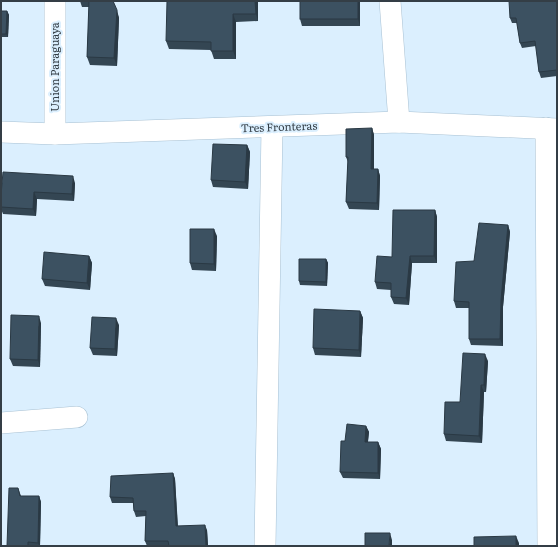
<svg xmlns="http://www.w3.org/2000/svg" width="558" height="547" viewBox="0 0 558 547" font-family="Literata,serif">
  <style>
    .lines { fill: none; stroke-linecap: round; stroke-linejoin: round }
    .street-casing { stroke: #a8c1d3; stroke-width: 22 }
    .street { stroke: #fff; stroke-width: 21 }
    .wall { fill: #344653 }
    .shaded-wall { fill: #2a3944 }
    .building { fill: #3c5161; stroke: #2a3944 }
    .labels { text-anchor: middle; stroke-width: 4; stroke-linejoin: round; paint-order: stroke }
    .street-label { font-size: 11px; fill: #343e46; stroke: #dbeffe }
  </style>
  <rect width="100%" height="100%" fill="#dbeffe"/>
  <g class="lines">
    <!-- street casing -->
    <g class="street-casing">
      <g id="street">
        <polyline points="55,1 55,134"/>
        <polyline points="390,1 399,122"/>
        <polyline points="546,128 548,546"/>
        <polyline points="1,132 55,134 399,122 557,129"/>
        <polyline points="1,423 77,417"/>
        <polyline points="265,546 272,128"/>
      </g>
    </g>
    <!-- street -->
    <use href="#street" class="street"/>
  </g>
  <!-- wall -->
  <g class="wall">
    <polygon points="80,1 113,1 119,18 117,66 90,65 87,57 89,7 82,7"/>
    <polygon points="258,1 258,21 236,22 236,59 214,59 211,50 169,49 166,41"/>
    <polygon points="300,1 360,1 360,26 302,26 300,19"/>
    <polygon points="557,1 557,76 541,78 539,72 536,46 522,48 520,43 517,23 512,23 510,18"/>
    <polygon points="1,11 7,11 9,15 8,37 1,37"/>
    <polygon points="372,128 374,135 374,169 378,169 380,176 379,210 349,209 346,202 348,162 346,157"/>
    <polygon points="247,145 250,152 248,189 213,187 211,180"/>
    <polygon points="75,183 74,201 37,199 36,216 3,214 1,209 1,195"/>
    <polygon points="435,210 437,217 437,263 412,263 409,305 394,304 391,297 391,290 377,289 375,282"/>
    <polygon points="508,225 510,232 503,307 503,346 471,345 469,339 469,308 456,308 454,301 474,261"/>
    <polygon points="217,236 216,271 192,270 190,263"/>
    <polygon points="89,256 92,263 90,290 45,286 42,279"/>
    <polygon points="326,259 328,263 327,286 300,285 299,281"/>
    <polygon points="360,311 363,318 361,357 315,355 313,348"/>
    <polygon points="41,323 40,367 13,366 10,359"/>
    <polygon points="119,325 117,356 93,355 90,348"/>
    <polygon points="488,361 486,392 484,392 482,443 446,441 444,434"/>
    <polygon points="366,426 369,432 368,442 378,442 381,449 380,479 343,478 340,472 345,441"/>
    <polygon points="173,473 175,479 178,526 207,530 208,546 147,546 145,541 146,516 136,517 134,511 133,503 112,503 110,497"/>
    <polygon points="18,488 21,496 39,496 41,502 40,546 7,546"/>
  </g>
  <!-- shaded-wall -->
  <g class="shaded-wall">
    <polygon points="255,1 258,1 258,21 256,14"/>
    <polygon points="358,1 360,1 360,26 358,19"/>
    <polygon points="117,10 119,18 117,66 114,58"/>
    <polygon points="7,11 9,15 8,37 6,34"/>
    <polygon points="233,14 236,22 236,59 233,51"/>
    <polygon points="372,128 374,135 374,176 371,169"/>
    <polygon points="247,145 250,152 248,189 245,182"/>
    <polygon points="378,169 380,176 379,210 377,203"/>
    <polygon points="73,176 75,183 74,201 72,194"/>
    <polygon points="34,192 37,199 36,216 33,209"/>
    <polygon points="435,210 437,217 437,263 434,256"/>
    <polygon points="508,225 510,232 503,307 503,346 500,339 501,300"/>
    <polygon points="214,229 217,236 216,271 214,264"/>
    <polygon points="89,256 92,263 90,290 87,283"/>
    <polygon points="410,256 412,263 409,305 406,298"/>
    <polygon points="326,259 328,263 327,286 326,282"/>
    <polygon points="360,311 363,318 361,357 359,350"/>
    <polygon points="39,316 41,323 40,367 38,360"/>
    <polygon points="116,318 119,325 117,356 115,349"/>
    <polygon points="485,354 488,361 486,392 484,385"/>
    <polygon points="481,385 484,392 482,443 479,436"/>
    <polygon points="366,426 369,432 367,448 365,442"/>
    <polygon points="378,442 381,449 380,479 378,473"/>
    <polygon points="173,473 175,479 178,532 176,526"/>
    <polygon points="39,496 41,502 40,546 39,546 38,543"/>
    <polygon points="205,525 207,530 208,546 206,546"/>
    <polygon points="390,533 392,540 392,546 389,546"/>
    <polygon points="516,536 519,543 519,546 516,546"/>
  </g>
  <!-- building -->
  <g class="building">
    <polygon points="89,1 113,1 117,10 114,58 87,57"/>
    <polygon points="167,1 255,1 256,14 233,14 233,51 211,51 211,42 166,41"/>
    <rect x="300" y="1" width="58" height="18"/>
    <polygon points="509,1 557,1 557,70 539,72 535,41 520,43 516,18 510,18"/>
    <polygon points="1,11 7,11 6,34 1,34"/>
    <polygon points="372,128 371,169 378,169 377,203 346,202 348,157 346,157 346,129"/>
    <polygon points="213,144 247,145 245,182 211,180"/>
    <polygon points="3,172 73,176 72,194 34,192 33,209 1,207 1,195"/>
    <polygon points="393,210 435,210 434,256 410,256 406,298 391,297 391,283 375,282 377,256 392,257"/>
    <polygon points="479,223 508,225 501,300 500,339 469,339 469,302 454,301 456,262 474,261"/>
    <polygon points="190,229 214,229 214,264 190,263"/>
    <polygon points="44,252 89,256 87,283 42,279"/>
    <polygon points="299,259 326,259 326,282 299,281"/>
    <polygon points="314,309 360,311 359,350 313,348"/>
    <polygon points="11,315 39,316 38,360 10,359"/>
    <polygon points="92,317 116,318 115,349 90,348"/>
    <polygon points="463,353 485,354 484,385 481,385 479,436 444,434 445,402 460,402"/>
    <polygon points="347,424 366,426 365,442 378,442 378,473 340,472 341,441 345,441"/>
    <polygon points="173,473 176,526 205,525 206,546 169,546 168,541 145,541 146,511 134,511 133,498 110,497 111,476"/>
    <polygon points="9,488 18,488 20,496 39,496 38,543 28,542 28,546 7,546"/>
    <polygon points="365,533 390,533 389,546 365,546"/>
    <polygon points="516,536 516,546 474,546 474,537"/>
  </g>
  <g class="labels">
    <!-- street labels -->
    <g class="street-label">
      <text transform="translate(55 67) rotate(-90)" y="4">Union Paraguaya</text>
      <text transform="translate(279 127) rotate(-2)" y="4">Tres Fronteras</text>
    </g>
  </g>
  <!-- border -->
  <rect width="558" height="547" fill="none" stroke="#343e46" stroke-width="4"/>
</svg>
